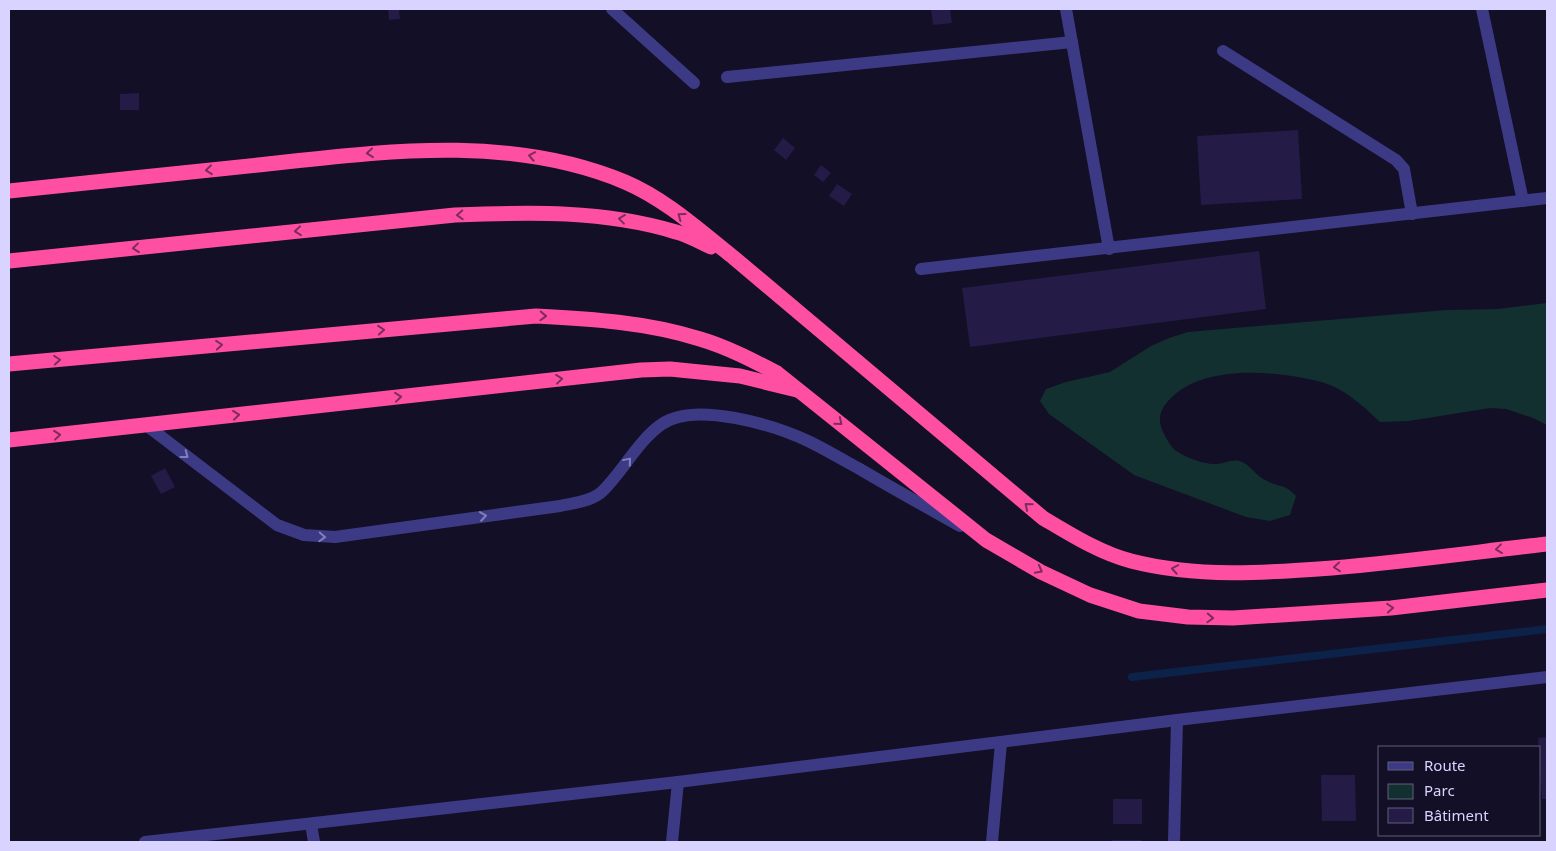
<svg xmlns="http://www.w3.org/2000/svg" width="1556" height="851" viewBox="0 0 1556 851" font-family="'Noto Sans',sans-serif">
  <style>
    .green { fill: #12302f }
    .lines { fill: none; stroke-linecap: round; stroke-linejoin: round }
    .stream { stroke: #0c2248; stroke-width: 8 }
    .building { fill: #241b47 }
    .minor { stroke: #3d3a85; stroke-width: 12 }
    .highway { stroke: #ff4fa3; stroke-width: 15 }
    .oneway { stroke: #7d2c5e }
    .oneway2 { stroke: #837fbc }
  </style>
  <rect width="100%" height="100%" fill="#130f26"/>
  <!-- green -->
  <path class="green" d="M1547,303V425L1533,418L1506,409L1490,408L1409,421L1380,422C1363,406 1344,388 1321,382C1277,371 1207,364 1172,397C1153,415 1159,428 1172,447C1178,455 1203,464 1213,464C1221,465 1232,459 1239,461C1251,464 1256,477 1267,481C1281,488 1284,483 1296,496L1290,515L1270,521L1246,517L1134,475L1049,414L1040,401L1046,389L1066,382L1110,372L1151,346L1169,338L1188,332L1446,310L1498,309Z"/>
  <g class="lines">
    <!-- stream -->
    <polyline class="stream" points="1132,677 1547,629"/>
  </g>
  <!-- building -->
  <g class="building">
    <polygon points="388,9 399,9 400,19 389,20"/>
    <polygon points="931,9 950,9 952,23 933,25"/>
    <polygon points="139,93 139,110 120,110 120,94"/>
    <polygon points="1298,130 1302,199 1201,205 1197,136"/>
    <polygon points="783,138 795,148 786,160 774,150"/>
    <polygon points="821,165 831,173 823,182 814,175"/>
    <polygon points="837,184 852,194 844,206 829,196"/>
    <polygon points="1259,251 1266,309 970,347 962,288"/>
    <polygon points="165,468 175,487 161,494 151,476"/>
    <polygon points="1547,737 1547,799 1542,799 1538,738"/>
    <polygon points="1321,775 1355,775 1356,821 1322,821"/>
    <rect x="1113" y="799" width="29" height="25"/>
    <rect x="1112" y="840" width="29" height="2"/>
  </g>
  <g class="lines">
    <!-- minor -->
    <g class="minor">
      <polyline points="612,9 694,83"/>
      <polyline points="1066,9 1109,249"/>
      <polyline points="1482,9 1523,201"/>
      <polyline points="1223,51 1396,160 1404,169 1412,214"/>
      <polyline points="727,77 1072,42"/>
      <polyline points="921,269 1547,198"/>
      <path d="M146,425L277,525L304,535L335,537L560,506C573,503 588,502 599,494C605,490 610,483 615,477C629,460 643,437 662,424C695,401 774,425 808,441C825,449 841,459 858,468C892,488 926,507 960,526"/>
      <polyline points="311,824 314,842"/>
      <polyline points="145,842 678,782 1177,720 1547,677"/>
      <polyline points="672,842 678,782"/>
      <polyline points="992,842 1001,743"/>
      <polyline points="1174,842 1177,720"/>
    </g>
    <!-- highway -->
    <g class="highway">
      <path d="M9,191C92,182 175,174 258,165C380,152 508,133 625,182C665,199 699,230 733,257L1043,518C1070,534 1100,553 1131,561C1197,578 1265,573 1332,568C1404,562 1476,552 1547,544"/>
      <path d="M9,261L455,215C529,212 604,210 676,232C688,235 700,242 711,247"/>
      <path d="M9,364L536,316C591,319 646,322 700,339C727,347 752,360 777,373L986,540L1041,572L1090,595L1139,611L1188,617L1233,618L1391,608L1547,590"/>
      <polyline points="9,440 641,370 670,369 740,376 797,390"/>
    </g>
  </g>
  <!-- one-way arrows -->
  <defs><path id="oneway-chevron" d="M-2-3.5L2.5 0L-2 3.5" fill="none" stroke-width="1.6" stroke-linecap="round" stroke-linejoin="round" transform="scale(1.25)"/></defs>
  <g class="oneway">
    <use href="#oneway-chevron" transform="translate(370 153) rotate(174)"/>
    <use href="#oneway-chevron" transform="translate(532 156) rotate(-169)"/>
    <use href="#oneway-chevron" transform="translate(209 170) rotate(174)"/>
    <use href="#oneway-chevron" transform="translate(460 215) rotate(177)"/>
    <use href="#oneway-chevron" transform="translate(681 216) rotate(-144)"/>
    <use href="#oneway-chevron" transform="translate(622 219) rotate(-173)"/>
    <use href="#oneway-chevron" transform="translate(298 231) rotate(174)"/>
    <use href="#oneway-chevron" transform="translate(136 248) rotate(174)"/>
    <use href="#oneway-chevron" transform="translate(543 316) rotate(2)"/>
    <use href="#oneway-chevron" transform="translate(381 330) rotate(-5)"/>
    <use href="#oneway-chevron" transform="translate(219 345) rotate(-5)"/>
    <use href="#oneway-chevron" transform="translate(57 360) rotate(-5)"/>
    <use href="#oneway-chevron" transform="translate(559 379) rotate(-6)"/>
    <use href="#oneway-chevron" transform="translate(398 397) rotate(-6)"/>
    <use href="#oneway-chevron" transform="translate(236 415) rotate(-6)"/>
    <use href="#oneway-chevron" transform="translate(839 422) rotate(39)"/>
    <use href="#oneway-chevron" transform="translate(57 435) rotate(-6)"/>
    <use href="#oneway-chevron" transform="translate(1028 506) rotate(-140)"/>
    <use href="#oneway-chevron" transform="translate(1499 549) rotate(173)"/>
    <use href="#oneway-chevron" transform="translate(1337 567) rotate(175)"/>
    <use href="#oneway-chevron" transform="translate(1175 569) rotate(-170)"/>
    <use href="#oneway-chevron" transform="translate(1039 570) rotate(28)"/>
    <use href="#oneway-chevron" transform="translate(1390 608) rotate(-5)"/>
    <use href="#oneway-chevron" transform="translate(1210 618) rotate(2)"/>
  </g>
  <g class="oneway2">
    <use href="#oneway-chevron" transform="translate(185 455) rotate(37)"/>
    <use href="#oneway-chevron" transform="translate(628 461) rotate(-50)"/>
    <use href="#oneway-chevron" transform="translate(483 516) rotate(-8)"/>
    <use href="#oneway-chevron" transform="translate(322 537) rotate(3)"/>
  </g>
  <!-- border -->
  <rect width="1556" height="851" fill="none" stroke="#d9d4ff" stroke-width="20"/>
  <!-- legend -->
  <rect x="1378" y="746" width="162" height="90" fill="#130f26" stroke="#625e7d"/>
  <rect x="1388" y="762" width="25" height="8" fill="#3d3a85" stroke="#625e7d"/>
  <text x="1424" y="771" font-size="15" fill="#d9d4ff">Route</text>
  <rect x="1388" y="784" width="25" height="15" fill="#12302f" stroke="#625e7d"/>
  <text x="1424" y="796" font-size="15" fill="#d9d4ff">Parc</text>
  <rect x="1388" y="808" width="25" height="15" fill="#241b47" stroke="#625e7d"/>
  <text x="1424" y="821" font-size="15" fill="#d9d4ff">Bâtiment</text>
</svg>
